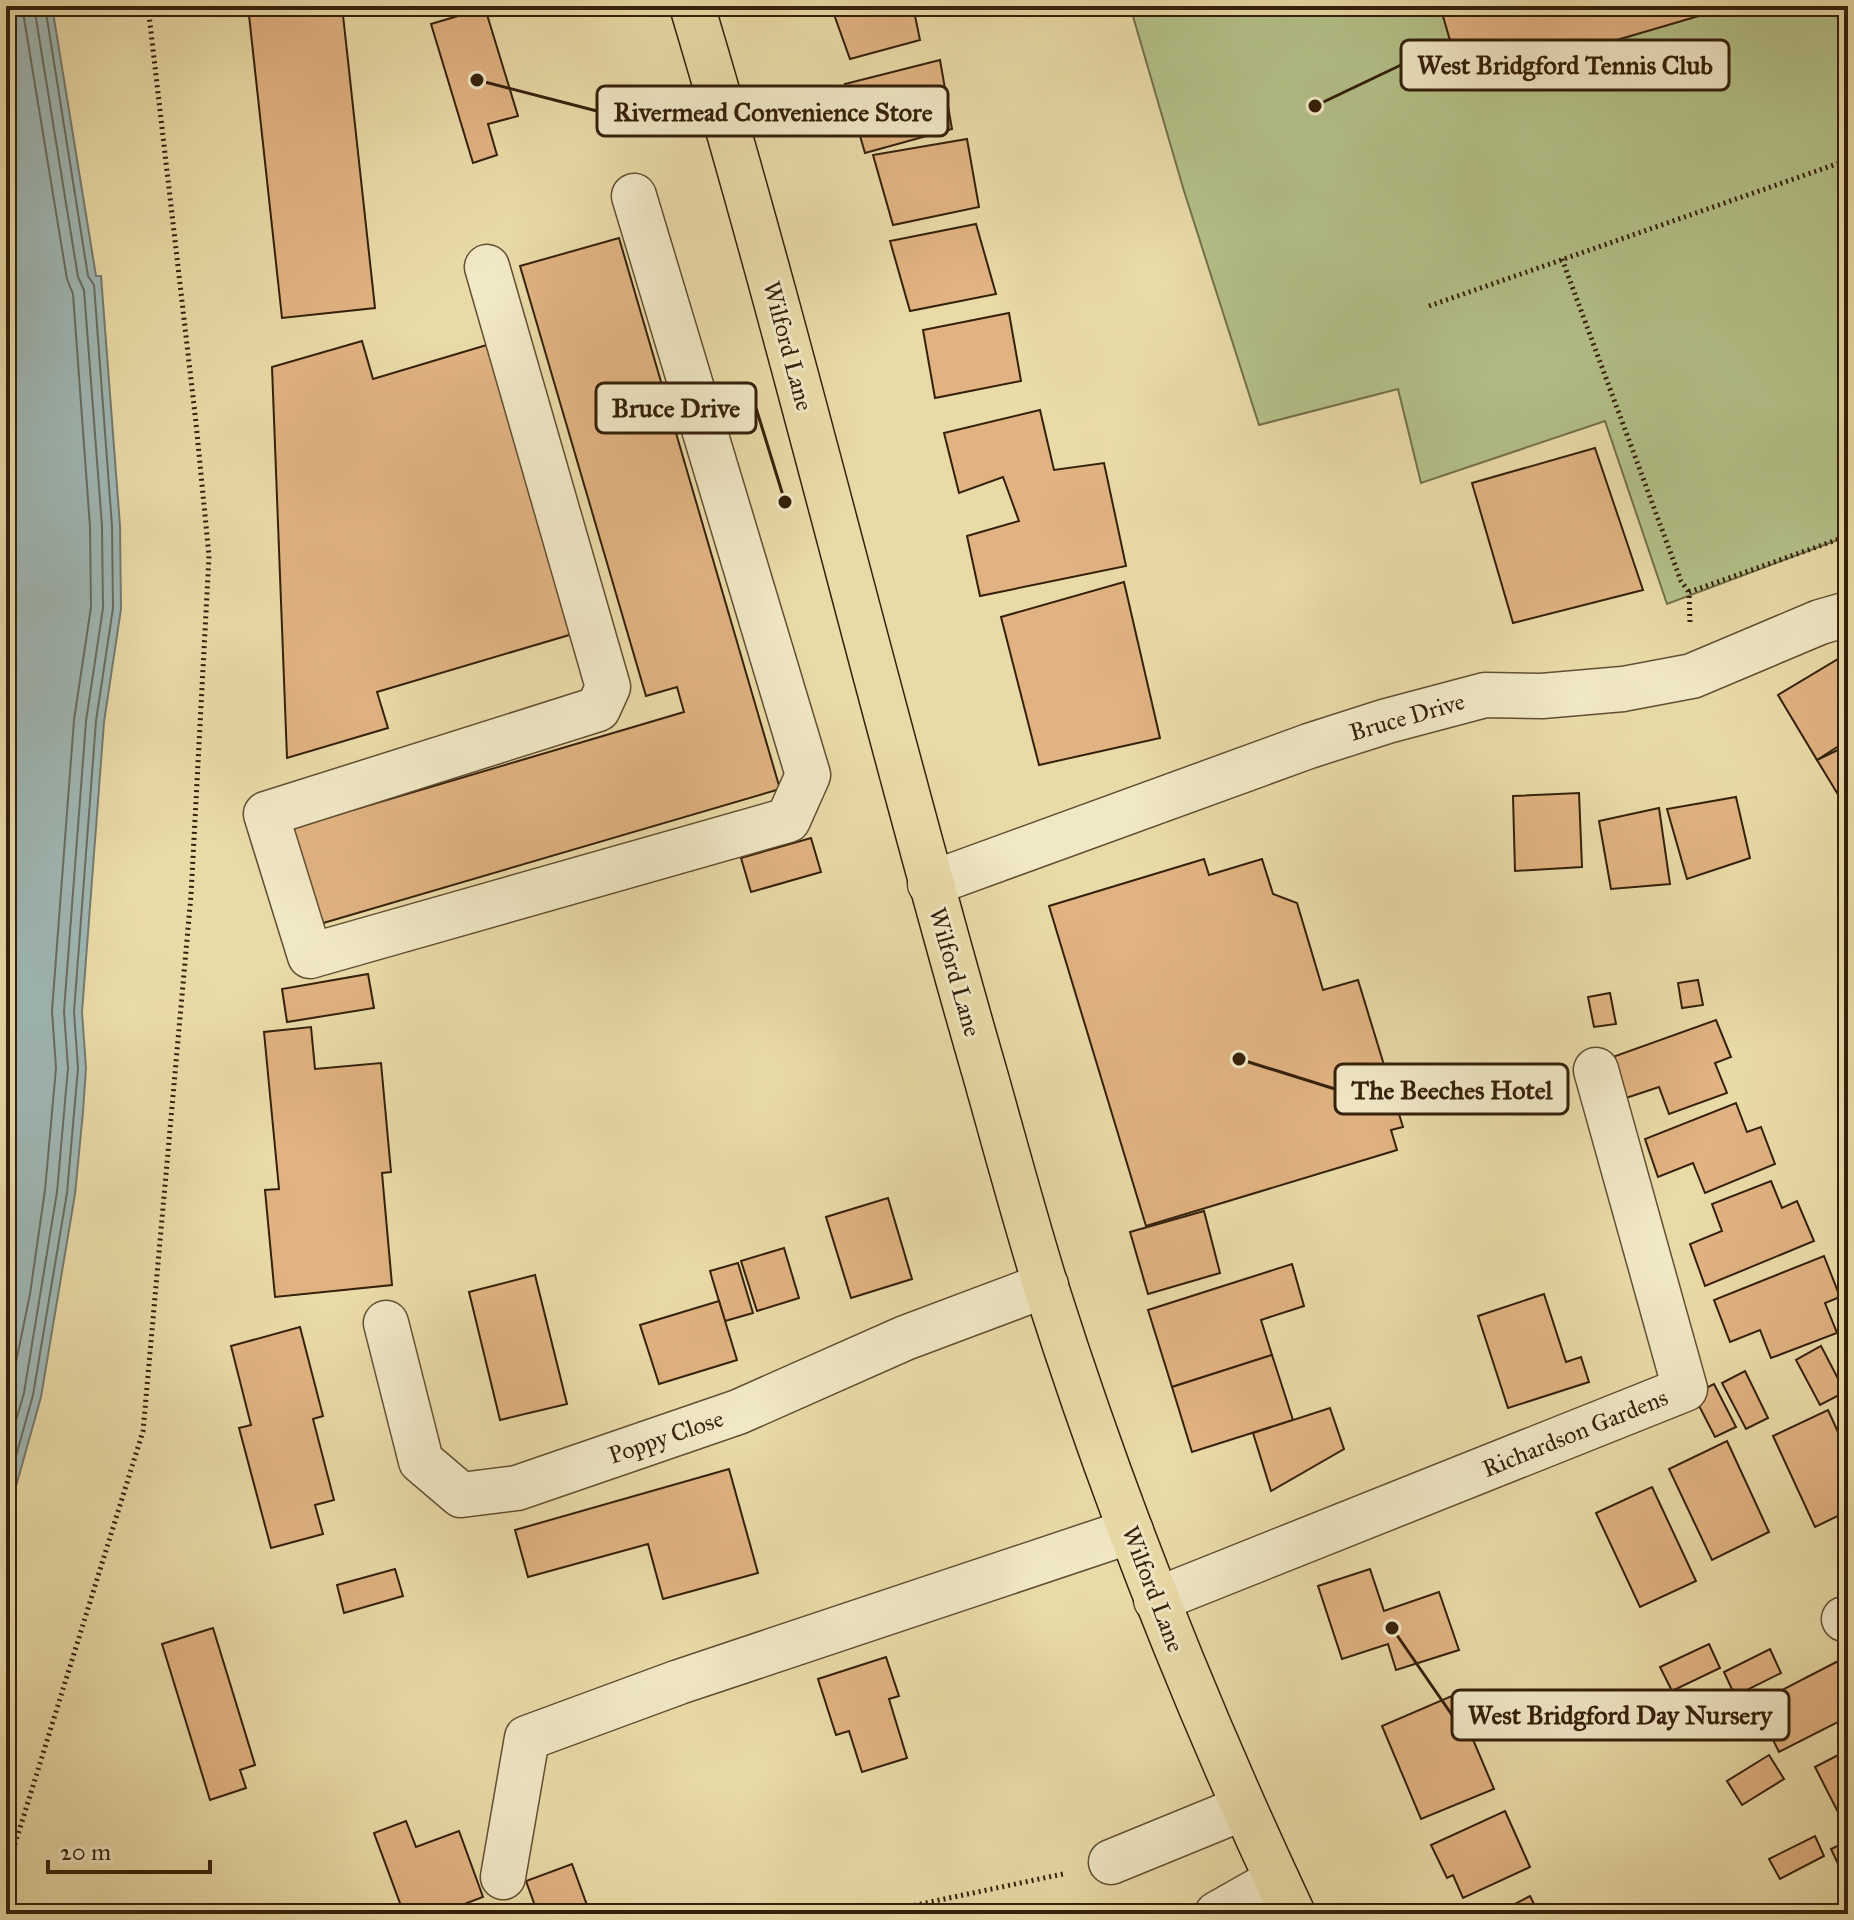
<svg xmlns="http://www.w3.org/2000/svg" width="1854" height="1920" viewBox="0 0 1854 1920" font-family="'IM FELL Great Primer',serif">
  <style>
    .green { fill: #b4c189; stroke: #74704a; stroke-width: 2 }
    .water { fill: #9fb8b5; stroke: #757b71; stroke-width: 2 }
    .lines { fill: none; stroke-linecap: round; stroke-linejoin: round }
    .shore { stroke: #6a6c60; stroke-width: 2 }
    .building { fill: #e1b382; stroke: #35200a; stroke-width: 2 }
    .minor-casing { stroke: #624f32; stroke-width: 47 }
    .major-casing { stroke: #35200a; stroke-width: 47 }
    .path { stroke: #35200a; stroke-width: 5; stroke-dasharray: 2 4; stroke-linecap: butt }
    .minor { stroke: #f1e8c6; stroke-width: 44 }
    .major { stroke: #e9dba8; stroke-width: 44 }
    .labels { text-anchor: middle; stroke-width: 6; stroke-linejoin: round; paint-order: stroke }
    .street-label { font-size: 24px; fill: #35200a; stroke: #f1e8c6 }
    .leader { fill: none; stroke: #35200a; stroke-width: 3 }
    .callout-dot { fill: #35200a; stroke: #f1e8c6; stroke-width: 3 }
    .callout { fill: #f1e8c6; stroke: #35200a; stroke-width: 3 }
    .callout-label { font-size: 26px; text-anchor: middle; font-weight: bold; fill: #35200a }
  </style>
  <rect width="100%" height="100%" fill="#e9dba8"/>
  <filter id="stains"><feTurbulence type="fractalNoise" baseFrequency=".0025" numOctaves="4"/><feColorMatrix values="0 0 0 0 .2 0 0 0 0 .09 0 0 0 0 .02 0 0 0 .5 -.17"/></filter>
  <radialGradient id="worn" r=".72"><stop offset=".6" stop-color="#630" stop-opacity="0"/><stop offset="1" stop-color="#630" stop-opacity=".3"/></radialGradient>
  <!-- green -->
  <polygon class="green" points="1130,6 1848,6 1848,536 1667,604 1605,421 1421,483 1398,389 1259,425 1184,191"/>
  <!-- water -->
  <polygon class="water" points="6,6 52,6 96,276 101,276 120,526 121,609 104,722 82,1012 86,1068 83,1112 75,1194 41,1397 6,1522"/>
  <g class="lines">
    <!-- shore -->
    <g class="shore">
      <polyline points="6,1411 30,1294 45,1190 56,1068 52,1011 74,720 91,607 90,527 73,294 67,279 22,6"/>
      <polyline points="6,1455 24,1393 57,1192 68,1068 64,1011 86,721 103,608 102,526 84,290 78,277 34,6"/>
      <polyline points="6,1492 33,1395 67,1193 78,1068 74,1012 96,721 113,608 112,526 94,285 88,276 45,6"/>
    </g>
  </g>
  <!-- building -->
  <g class="building">
    <polygon points="248,6 342,6 375,308 282,318"/>
    <polygon points="831,6 913,6 920,40 850,59"/>
    <polygon points="1440,6 1733,6 1463,85"/>
    <polygon points="485,8 518,116 488,124 497,155 473,163 431,24"/>
    <polygon points="940,60 952,129 865,153 845,84"/>
    <polygon points="967,139 979,207 893,225 873,155"/>
    <polygon points="976,224 996,294 910,311 890,241"/>
    <polygon points="619,238 780,789 320,924 292,828 684,712 677,687 646,696 520,266"/>
    <polygon points="1009,313 1021,381 935,398 923,330"/>
    <polygon points="362,341 373,379 490,344 576,633 377,692 388,728 287,758 272,367"/>
    <polygon points="1040,410 1054,470 1104,463 1126,566 980,596 967,536 1019,521 1003,477 959,493 944,433"/>
    <polygon points="1595,448 1643,590 1513,623 1472,483"/>
    <polygon points="1124,582 1160,738 1039,765 1001,617"/>
    <polygon points="1848,653 1848,740 1817,760 1778,695"/>
    <polygon points="1848,745 1848,811 1817,760"/>
    <polygon points="1579,793 1582,867 1515,871 1513,796"/>
    <polygon points="1736,797 1750,858 1687,879 1667,809"/>
    <polygon points="1659,808 1670,884 1611,889 1599,821"/>
    <polygon points="811,838 821,872 751,892 741,858"/>
    <polygon points="1204,859 1209,875 1262,859 1273,894 1297,903 1323,990 1358,980 1403,1127 1391,1130 1397,1150 1146,1226 1049,906"/>
    <polygon points="368,974 374,1008 287,1022 282,989"/>
    <polygon points="1698,980 1703,1005 1682,1008 1678,983"/>
    <polygon points="1610,993 1616,1024 1594,1027 1588,997"/>
    <polygon points="1716,1020 1731,1057 1715,1063 1727,1093 1669,1114 1659,1087 1620,1100 1607,1059"/>
    <polygon points="311,1027 315,1069 381,1063 391,1172 382,1173 392,1285 275,1297 265,1190 279,1189 264,1032"/>
    <polygon points="1736,1103 1747,1132 1761,1127 1775,1164 1705,1193 1693,1163 1658,1177 1645,1139"/>
    <polygon points="1771,1181 1782,1208 1797,1201 1814,1241 1705,1286 1690,1244 1722,1231 1712,1204"/>
    <polygon points="888,1198 912,1279 851,1298 826,1217"/>
    <polygon points="1204,1211 1220,1273 1148,1294 1130,1232"/>
    <polygon points="784,1248 799,1298 757,1311 741,1261"/>
    <polygon points="1824,1256 1840,1297 1825,1303 1837,1333 1771,1358 1760,1330 1730,1342 1714,1300"/>
    <polygon points="738,1263 753,1313 725,1321 710,1271"/>
    <polygon points="1292,1264 1304,1306 1261,1320 1272,1355 1172,1387 1148,1310"/>
    <polygon points="535,1275 567,1404 500,1420 469,1292"/>
    <polygon points="1544,1294 1566,1362 1581,1357 1589,1382 1508,1408 1478,1316"/>
    <polygon points="719,1301 737,1360 659,1384 640,1325"/>
    <polygon points="300,1327 323,1416 313,1419 334,1500 315,1505 323,1534 271,1548 239,1428 251,1425 231,1346"/>
    <polygon points="1821,1346 1845,1392 1820,1405 1796,1360"/>
    <polygon points="1272,1355 1293,1420 1192,1452 1172,1387"/>
    <polygon points="1745,1371 1768,1418 1746,1429 1722,1383"/>
    <polygon points="1714,1384 1736,1427 1715,1437 1693,1394"/>
    <polygon points="1330,1408 1344,1449 1271,1491 1253,1433"/>
    <polygon points="1828,1410 1848,1454 1848,1511 1815,1527 1773,1436"/>
    <polygon points="1727,1441 1769,1532 1712,1560 1669,1469"/>
    <polygon points="729,1469 758,1573 663,1599 648,1544 528,1577 515,1530"/>
    <polygon points="1652,1487 1696,1581 1640,1607 1596,1513"/>
    <polygon points="395,1569 403,1596 344,1613 337,1585"/>
    <polygon points="1370,1569 1384,1611 1439,1592 1459,1650 1396,1670 1388,1644 1342,1659 1318,1586"/>
    <polygon points="213,1628 255,1765 240,1770 246,1788 210,1800 162,1644"/>
    <polygon points="1709,1644 1720,1668 1672,1691 1660,1667"/>
    <polygon points="1770,1649 1781,1673 1735,1696 1724,1672"/>
    <polygon points="1848,1656 1848,1717 1779,1752 1755,1704"/>
    <polygon points="886,1657 899,1696 889,1699 907,1758 862,1772 849,1731 836,1735 818,1679"/>
    <polygon points="1454,1695 1494,1789 1421,1819 1382,1726"/>
    <polygon points="1848,1750 1848,1812 1840,1816 1815,1767"/>
    <polygon points="1769,1755 1784,1779 1742,1805 1727,1781"/>
    <polygon points="1505,1811 1530,1867 1463,1898 1453,1875 1447,1878 1431,1845"/>
    <polygon points="406,1821 416,1847 459,1831 483,1897 438,1914 404,1914 374,1833"/>
    <polygon points="1815,1836 1824,1856 1780,1879 1769,1859"/>
    <polygon points="1848,1841 1848,1885 1831,1849"/>
    <polygon points="572,1864 588,1908 572,1914 538,1914 526,1881"/>
    <polygon points="1530,1896 1539,1914 1496,1914"/>
  </g>
  <g class="lines">
    <!-- minor casing -->
    <g class="minor-casing">
      <g id="minor">
        <polyline points="487,267 608,687 598,709 266,814 310,956 788,820 808,775 634,196"/>
        <polyline points="930,884 1309,746 1387,721 1485,695 1542,696 1623,689 1692,676 1820,622 1848,614"/>
        <polyline points="386,1323 421,1461 461,1495 517,1488 738,1412 905,1338 1046,1285"/>
        <polyline points="1156,1600 1685,1389 1596,1070"/>
        <polyline points="1844,1619 1848,1618"/>
        <polyline points="1111,1862 1243,1808"/>
        <polyline points="503,1877 527,1738 679,1682 1131,1531"/>
        <polyline points="1217,1914 1277,1880"/>
      </g>
    </g>
    <!-- major casing -->
    <g class="major-casing">
      <path id="major" d="M692,6C798,360 882,719 985,1074C1005,1145 1024,1216 1046,1287C1114,1501 1197,1710 1293,1914"/>
    </g>
    <!-- path -->
    <g class="path">
      <polyline points="1562,259 1681,581 1689,592"/>
      <polyline points="1429,306 1848,160"/>
      <polyline points="1690,622 1689,592 1848,536"/>
      <polyline points="6,1873 143,1431 191,895 209,556 196,423 148,6"/>
      <polyline points="873,1914 1063,1874"/>
    </g>
    <!-- minor -->
    <use href="#minor" class="minor"/>
    <!-- major -->
    <use href="#major" class="major"/>
  </g>
  <g class="labels">
    <!-- street labels -->
    <g class="street-label">
      <text transform="translate(788 346) rotate(75)" y="8">Wilford Lane</text>
      <text transform="translate(1407 717) rotate(-16)" y="8">Bruce Drive</text>
      <text transform="translate(955 972) rotate(74)" y="8">Wilford Lane</text>
      <text transform="translate(1575 1433) rotate(-22)" y="8">Richardson Gardens</text>
      <text transform="translate(666 1437) rotate(-19)" y="8">Poppy Close</text>
      <text transform="translate(1153 1589) rotate(69)" y="8">Wilford Lane</text>
    </g>
  </g>
  <!-- callouts -->
  <path class="leader" d="M1315 106L1401 65M477 80L597 111M785 502L756 408M1239 1059L1335 1089M1392 1628L1452 1715"/>
  <g class="callout-dot">
    <circle cx="1315" cy="106" r="8"/>
    <circle cx="477" cy="80" r="8"/>
    <circle cx="785" cy="502" r="8"/>
    <circle cx="1239" cy="1059" r="8"/>
    <circle cx="1392" cy="1628" r="8"/>
  </g>
  <g class="callout">
    <rect x="1401" y="40" width="328" height="50" rx="8"/>
    <rect x="597" y="86" width="351" height="50" rx="8"/>
    <rect x="596" y="383" width="160" height="50" rx="8"/>
    <rect x="1335" y="1064" width="233" height="50" rx="8"/>
    <rect x="1452" y="1690" width="337" height="50" rx="8"/>
  </g>
  <g class="callout-label">
    <text x="1565" y="74">West Bridgford Tennis Club</text>
    <text x="773" y="121">Rivermead Convenience Store</text>
    <text x="676" y="417">Bruce Drive</text>
    <text x="1452" y="1099">The Beeches Hotel</text>
    <text x="1620" y="1724">West Bridgford Day Nursery</text>
  </g>
  <!-- margin -->
  <rect width="1854" height="1920" fill="none" stroke="#e9dba8" stroke-width="32"/>
  <rect x="8" y="8" width="1838" height="1904" fill="none" stroke="#35200a" stroke-width="4"/>
  <rect x="16" y="16" width="1822" height="1888" fill="none" stroke="#35200a" stroke-width="2"/>
  <!-- scale -->
  <path d="M48 1860v12h162v-12" fill="none" stroke="#35200a" stroke-width="4"/>
  <text x="60" y="1860" font-size="24" fill="#35200a" stroke="#f1e8c6" stroke-width="6" paint-order="stroke">20 m</text>
  <rect width="100%" height="100%" filter="url(#stains)"/>
  <rect width="100%" height="100%" fill="url(#worn)"/>
</svg>
